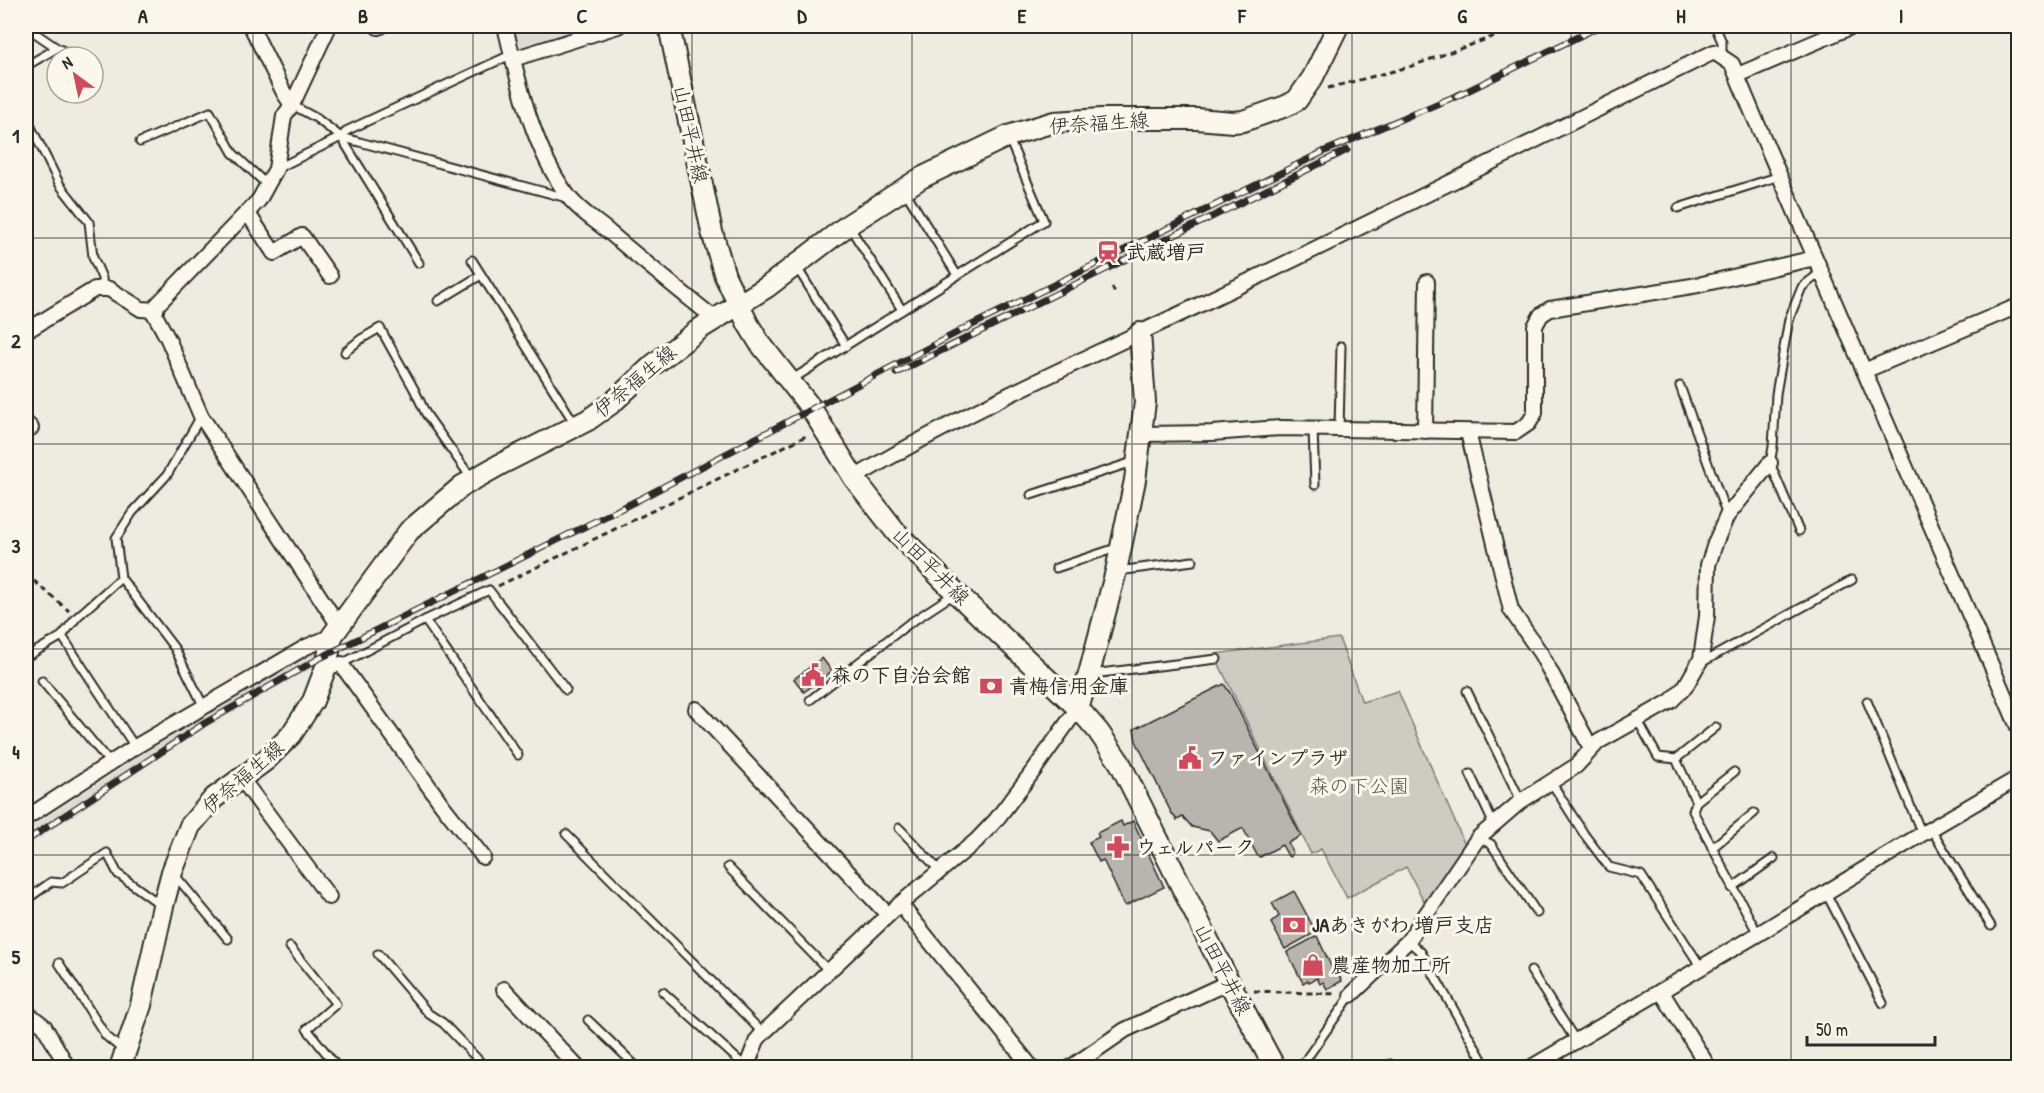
<svg xmlns="http://www.w3.org/2000/svg" width="2044" height="1093" viewBox="0 0 2044 1093" font-family="'Patrick Hand','Klee One',sans-serif">
  <style>
    .built { fill: #dedbd1 }
    .green { fill: #cecbc2; stroke: #7c7b76; stroke-width: 1.5 }
    .building { fill: #b8b5ae; stroke: #2b2b2b; stroke-width: 1.5 }
    .lines { fill: none; stroke-linecap: round; stroke-linejoin: round }
    .lane-casing { stroke: #2b2b2b; stroke-width: 11 }
    .street-casing { stroke: #2b2b2b; stroke-width: 18 }
    .secondary-casing { stroke: #2b2b2b; stroke-width: 24 }
    .path { stroke: #2b2b2b; stroke-width: 3; stroke-dasharray: 6 4.5; stroke-linecap: butt }
    .lane { stroke: #fbf7ec; stroke-width: 7 }
    .street { stroke: #fbf7ec; stroke-width: 14 }
    .secondary { stroke: #fbf7ec; stroke-width: 20 }
    .rail-casing { stroke: #2b2b2b; stroke-width: 7 }
    .rail { stroke: #fbf7ec; stroke-width: 4.5; stroke-dasharray: 14; stroke-linecap: butt }
    .grid { fill: none; stroke: #2b2b2b; stroke-width: 1.5; stroke-opacity: 0.55 }
    .labels { text-anchor: middle; stroke-width: 6; stroke-linejoin: round; paint-order: stroke }
    .street-label { font-size: 20px; fill: #2b2b2b; stroke: #fbf7ec }
    .poi-label { font-size: 20px; font-weight: bold; fill: #2b2b2b; stroke: #fbf7ec; text-anchor: start }
    .park-label { font-size: 20px; fill: #545351; stroke: #fbf7ec }
    .neatline { fill: none; stroke: #2b2b2b; stroke-width: 2 }
    .grid-label { font-size: 20px; text-anchor: middle; font-weight: bold; fill: #2b2b2b }
  </style>
  <rect width="100%" height="100%" fill="#eeebe0"/>
  <filter id="ink" filterUnits="userSpaceOnUse"><feTurbulence type="fractalNoise" baseFrequency=".0167" numOctaves="2"/><feDisplacementMap in="SourceGraphic" scale="12" xChannelSelector="R" yChannelSelector="G"/><feConvolveMatrix kernelMatrix="1 2 1 2 8 2 1 2 1" color-interpolation-filters="sRGB"/></filter>
  <g filter="url(#ink)">
    <!-- built -->
    <g class="built">
      <polygon points="511,26 601,26 522,49 516,46"/>
      <polygon points="322,649 318,665 205,728 26,847 26,830 208,712 262,680"/>
    </g>
    <!-- green -->
    <polygon class="green" points="1339,638 1362,702 1398,691 1465,845 1427,907 1406,867 1347,898 1321,849 1311,854 1214,654"/>
    <!-- building -->
    <g class="building">
      <polygon points="822,658 832,671 804,692 794,679"/>
      <polygon points="1224,684 1230,693 1301,836 1288,843 1293,853 1290,857 1288,856 1282,845 1260,857 1257,855 1243,828 1218,841 1210,831 1192,827 1183,817 1177,820 1171,812 1136,741 1134,729"/>
      <polygon points="1121,821 1123,826 1133,821 1164,887 1125,906 1103,860 1099,862 1089,842 1099,837 1097,833"/>
      <polygon points="1294,891 1316,932 1285,949 1271,923 1279,916 1272,903"/>
      <polygon points="1317,936 1332,968 1334,967 1342,981 1327,989 1323,982 1320,984 1317,978 1309,982 1308,980 1303,983 1287,952"/>
    </g>
    <g class="lines">
      <!-- lane casing -->
      <g class="lane-casing">
        <g id="lane">
          <polyline points="1715,26 1722,42 1722,57"/>
          <polyline points="35,33 57,48"/>
          <polyline points="26,66 57,48 71,54"/>
          <polyline points="292,105 316,118 341,137 419,263"/>
          <polyline points="26,117 60,185 89,222 93,257 102,278 103,289"/>
          <polyline points="341,137 567,198"/>
          <polyline points="140,142 210,112 233,153 267,185"/>
          <polyline points="276,169 341,137 348,130 506,57 513,59"/>
          <polyline points="905,191 957,275"/>
          <polyline points="1678,208 1780,176"/>
          <polyline points="849,226 902,310"/>
          <polyline points="472,260 575,424"/>
          <polyline points="796,266 846,346"/>
          <polyline points="438,301 481,275"/>
          <polyline points="345,352 361,339 380,328 414,389 426,414 472,479"/>
          <polyline points="791,380 1044,221 1009,139"/>
          <polyline points="1680,386 1727,516"/>
          <polyline points="201,416 167,475 132,513 116,538 121,578 175,649 204,707"/>
          <polyline points="1313,429 1315,485"/>
          <polyline points="1339,429 1341,346"/>
          <polyline points="1031,495 1136,461"/>
          <polyline points="1799,531 1770,463 1773,447 1776,394 1789,319 1802,287 1821,272"/>
          <polyline points="1056,568 1119,547"/>
          <polyline points="1118,571 1193,561"/>
          <polyline points="425,620 518,755"/>
          <polyline points="62,636 135,747"/>
          <polyline points="26,657 62,636 77,617 121,578"/>
          <polyline points="1701,663 1852,580"/>
          <polyline points="341,664 425,620 489,590 566,690"/>
          <polyline points="1092,674 1217,659"/>
          <polyline points="42,681 110,763"/>
          <polyline points="1467,691 1521,801"/>
          <polyline points="810,700 907,625 954,594"/>
          <polyline points="1867,701 1922,834"/>
          <polyline points="1637,719 1658,757 1676,759 1696,802 1693,811 1758,934"/>
          <polyline points="1676,759 1716,727"/>
          <polyline points="1470,774 1494,825"/>
          <polyline points="1551,782 1584,834 1609,867 1641,875 1701,967"/>
          <polyline points="1696,802 1734,772"/>
          <polyline points="899,828 940,871"/>
          <polyline points="1931,829 1991,926"/>
          <polyline points="566,834 763,1033"/>
          <polyline points="1478,838 1491,844 1537,913"/>
          <polyline points="1712,848 1754,813"/>
          <polyline points="728,867 829,971"/>
          <polyline points="174,874 228,939"/>
          <polyline points="1732,888 1774,858"/>
          <polyline points="1826,893 1883,1003"/>
          <polyline points="26,900 51,882 62,883 107,853 118,874 161,905"/>
          <polyline points="1408,941 1421,952 1487,1068"/>
          <polyline points="290,947 336,1004 307,1029 338,1068"/>
          <polyline points="378,954 429,1014 443,1023 486,1068"/>
          <polyline points="59,963 106,1036 124,1051"/>
          <polyline points="1531,971 1576,1041"/>
          <polyline points="663,992 746,1067"/>
          <polyline points="588,1020 638,1068"/>
          <polyline points="1390,1064 1391,1068"/>
          <polyline points="1300,1068 1351,995"/>
        </g>
      </g>
      <!-- street casing -->
      <g class="street-casing">
        <g id="street">
          <polyline points="251,26 284,93 292,105"/>
          <polyline points="329,26 292,105 284,116 276,169 259,200 157,305 155,315 168,339 201,416 339,626"/>
          <polyline points="377,26 378,27 381,26"/>
          <path d="M505,26C518,81 533,149 568,196C578,210 596,221 609,232C644,262 679,290 715,319"/>
          <polyline points="513,59 618,26"/>
          <polyline points="1738,75 1853,26"/>
          <polyline points="247,212 274,253 302,236 330,276"/>
          <polyline points="26,330 33,327 95,289 109,289 141,309 155,310"/>
          <polyline points="1864,371 2018,306"/>
          <polyline points="26,423 31,428"/>
          <polyline points="1425,431 1427,282"/>
          <polyline points="1468,432 1511,610 1541,654 1591,748"/>
          <polyline points="1143,434 1212,433 1280,428 1516,432 1529,423 1535,413 1535,326 1541,315 1550,309 1698,285 1815,258"/>
          <path d="M854,478C964,412 1083,360 1199,305C1372,223 1542,136 1714,52L1732,64L1753,114L2018,727"/>
          <polyline points="326,667 341,664 443,806 483,857"/>
          <polyline points="696,709 888,915"/>
          <polyline points="241,778 329,897"/>
          <polyline points="26,818 135,747 306,647 332,636"/>
          <polyline points="900,904 1032,1068"/>
          <polyline points="504,989 578,1068"/>
          <polyline points="1661,991 1709,1068"/>
          <polyline points="1351,995 1408,941 1478,838 1521,801 1576,766 1598,742 1671,701 1685,687 1701,659 1707,616 1708,565 1716,541 1727,516 1770,463"/>
          <polyline points="26,1012 44,1026 68,1068"/>
          <polyline points="746,1068 757,1040 763,1033 900,904 976,841 996,820 1034,770 1078,708"/>
          <polyline points="1070,1068 1125,1030 1229,982"/>
          <polyline points="1530,1068 1758,934 1922,834 2018,778"/>
        </g>
      </g>
      <!-- secondary casing -->
      <g class="secondary-casing">
        <g id="secondary">
          <polyline points="669,26 712,232 725,276 748,324 759,342 811,408 854,478 896,532 956,593 1078,708 1098,731 1120,763 1229,982 1275,1068"/>
          <polyline points="1078,708 1089,674 1116,571 1135,480 1145,402 1140,333"/>
          <polyline points="120,1068 141,1005 163,906 172,872 190,826 214,798 266,760 291,735 313,701 326,667 332,636 409,531 462,486 501,464 588,420 612,403 653,365 701,328 767,287 848,225 921,178 1008,136 1054,122 1102,119 1197,119 1233,122 1243,121 1286,106 1297,100 1313,77 1338,26"/>
        </g>
      </g>
      <!-- path -->
      <g class="path">
        <polyline points="1328,88 1409,67 1523,26"/>
        <polyline points="1112,287 1116,296"/>
        <polyline points="26,574 69,611"/>
        <polyline points="498,586 808,435"/>
        <polyline points="1254,991 1337,994"/>
      </g>
      <!-- lane -->
      <use href="#lane" class="lane"/>
      <!-- street -->
      <use href="#street" class="street"/>
      <!-- secondary -->
      <use href="#secondary" class="secondary"/>
      <!-- rail casing -->
      <g class="rail-casing">
        <g id="rail">
          <polyline points="1455,97 1600,26"/>
          <polyline points="896,373 1347,150"/>
          <polyline points="26,841 205,723 320,658 640,499 962,330 1325,151 1463,93"/>
        </g>
      </g>
      <!-- rail -->
      <use href="#rail" class="rail"/>
    </g>
  </g>
  <!-- grid -->
  <path class="grid" d="M253,26V1068M473,26V1068M692,26V1068M912,26V1068M1132,26V1068M1352,26V1068M1571,26V1068M1791,26V1068M26,238H2018M26,444H2018M26,649H2018M26,855H2018"/>
  <!-- icons -->
  <defs>
    <g id="station-bare" transform="scale(1.8)"><path d="M-3-6H3Q5-6 5-4V2Q5 4 3 4L4.5 6H3L1.5 4h-3L-3 6H-4.5L-3 4Q-5 4-5 2V-4Q-5-6-3-6ZM-3.5-4v3h7v-3ZM-3.5 1v1.5H-2V1ZM2 1v1.5H3.5V1Z" fill="#d1495b" stroke="#fbf7ec" stroke-width="2.5" paint-order="stroke"/></g>
    <g id="civic-bare" transform="scale(1.8)"><path d="M-.6-6.5H3V-4.5H.6V-3L4-1V1h2V6H-6V1h2V-1L-.6-3ZM-1.2 2.5V6h2.4V2.5Z" fill="#d1495b" stroke="#fbf7ec" stroke-width="2.5" paint-order="stroke"/></g>
    <g id="bank-bare" transform="scale(1.8)"><path d="M-6-4H6V4H-6ZM0-2.3a2.3 2.3 0 1 0 0 4.6a2.3 2.3 0 1 0 0-4.6Z" fill="#d1495b" stroke="#fbf7ec" stroke-width="2.5" paint-order="stroke"/></g>
    <g id="pharmacy-bare" transform="scale(1.8)"><path d="M-2-6h4v4h4v4h-4v4h-4v-4h-4v-4h4Z" fill="#d1495b" stroke="#fbf7ec" stroke-width="2.5" paint-order="stroke"/></g>
    <g id="shop-bare" transform="scale(1.8)"><path d="M-5-2.5h2.3a2.7 3.5 0 0 1 5.4 0H5L5.5 6h-11ZM-1.5-2.5h3a1.5 2.3 0 0 0-3 0Z" fill="#d1495b" stroke="#fbf7ec" stroke-width="2.5" paint-order="stroke"/></g>
  </defs>
  <g fill-rule="evenodd">
    <use href="#station-bare" x="1108" y="252"/>
    <use href="#civic-bare" x="813" y="675"/>
    <use href="#bank-bare" x="991" y="686"/>
    <use href="#civic-bare" x="1190" y="758"/>
    <use href="#pharmacy-bare" x="1118" y="847"/>
    <use href="#bank-bare" x="1294" y="925"/>
    <use href="#shop-bare" x="1313" y="965"/>
  </g>
  <g class="labels">
    <!-- street labels -->
    <g class="street-label">
      <text transform="translate(1099 123) rotate(-4)" y="7">伊奈福生線</text>
      <text transform="translate(691 134) rotate(78)" y="7">山田平井線</text>
      <text transform="translate(635 381) rotate(-40)" y="7">伊奈福生線</text>
      <text transform="translate(931 566) rotate(45)" y="7">山田平井線</text>
      <text transform="translate(243 777) rotate(-41)" y="7">伊奈福生線</text>
      <text transform="translate(1223 969) rotate(63)" y="7">山田平井線</text>
    </g>
    <!-- poi labels -->
    <g class="poi-label">
      <text x="1126" y="259">武蔵増戸</text>
      <text x="831" y="682">森の下自治会館</text>
      <text x="1009" y="693">青梅信用金庫</text>
      <text x="1208" y="765">ファインプラザ</text>
      <text x="1136" y="854">ウェルパーク</text>
      <text x="1312" y="932">JAあきがわ 増戸支店</text>
      <text x="1331" y="972">農産物加工所</text>
    </g>
    <!-- park labels -->
    <g class="park-label">
      <text x="1359" y="793">森の下公園</text>
    </g>
  </g>
  <!-- margin -->
  <rect width="2044" height="1093" fill="none" stroke="#fbf7ec" stroke-width="66"/>
  <!-- north arrow -->
  <g transform="translate(75 75) rotate(327)"><circle r="28" fill="#fbf7ec" stroke="#a8a59f" stroke-width="1.5"/>
  <path d="M0-4.5L10 22L0 15L-10 22Z" fill="#d1495b"/>
  <text y="-9" font-size="16" font-weight="bold" text-anchor="middle" fill="#2b2b2b">N</text>
  </g>
  <!-- scale -->
  <path d="M1807 1036v9h128v-9" fill="none" stroke="#2b2b2b" stroke-width="3"/>
  <text x="1816" y="1036" font-size="18" fill="#2b2b2b" stroke="#fbf7ec" stroke-width="4.5" paint-order="stroke">50 m</text>
  <rect x="33" y="33" width="1978" height="1027" class="neatline"/>
  <g class="grid-label">
    <text x="143" y="23">A</text>
    <text x="363" y="23">B</text>
    <text x="582" y="23">C</text>
    <text x="802" y="23">D</text>
    <text x="1022" y="23">E</text>
    <text x="1242" y="23">F</text>
    <text x="1462" y="23">G</text>
    <text x="1681" y="23">H</text>
    <text x="1901" y="23">I</text>
    <text x="16" y="143">1</text>
    <text x="16" y="348">2</text>
    <text x="16" y="553">3</text>
    <text x="16" y="759">4</text>
    <text x="16" y="964">5</text>
  </g>
</svg>
